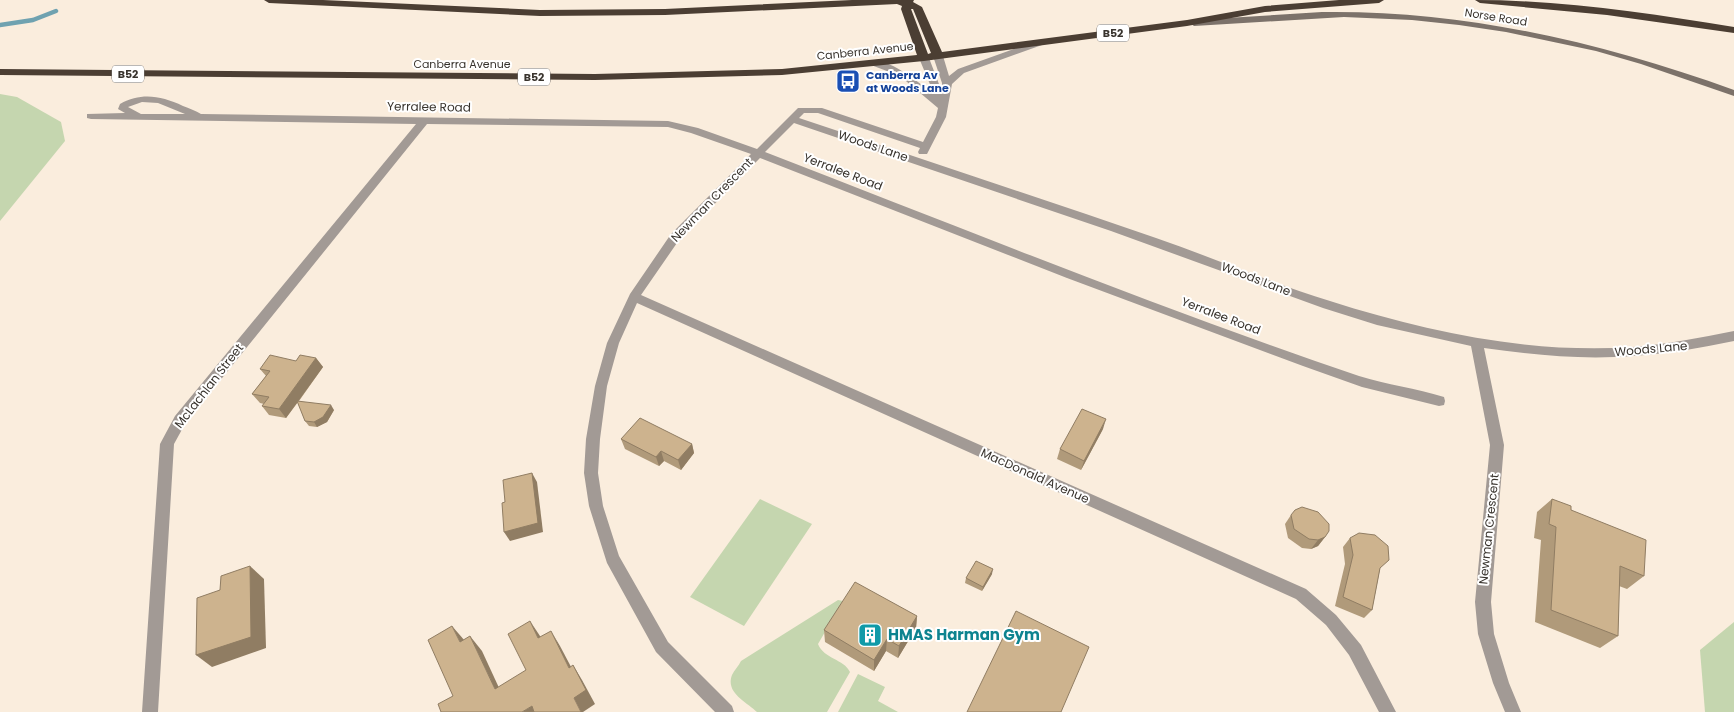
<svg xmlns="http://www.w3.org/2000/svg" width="1734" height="712" viewBox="0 0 1734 712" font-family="Poppins,sans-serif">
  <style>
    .green { fill: #c5d6af }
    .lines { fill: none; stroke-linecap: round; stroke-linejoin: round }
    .stream { stroke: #6fa2b0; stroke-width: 4.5 }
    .street { fill: #a29a95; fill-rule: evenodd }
    .secondary { fill: #7c726a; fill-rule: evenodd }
    .highway { fill: #4b3e33; fill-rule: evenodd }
    .wall { fill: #b09a7a }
    .shaded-wall { fill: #907d63 }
    .building { fill: #cdb38e; stroke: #907d63 }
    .labels { text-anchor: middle; stroke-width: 4; stroke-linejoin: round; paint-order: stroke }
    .far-street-label { font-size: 11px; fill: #38332d; stroke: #fff }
    .shield { fill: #fff; stroke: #74706c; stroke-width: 1 }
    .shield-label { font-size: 11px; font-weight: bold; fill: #38332d }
    .far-transit-label { font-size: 11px; font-weight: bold; fill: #164399; stroke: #fff; text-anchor: start }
    .street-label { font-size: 12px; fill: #38332d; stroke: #fff }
    .near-culture-label { font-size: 15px; font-weight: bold; fill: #0d838f; stroke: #fff; text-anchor: start }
  </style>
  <rect width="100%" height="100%" fill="#faeddd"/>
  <!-- green -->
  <g class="green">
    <polygon points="0,94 17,97 61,122 65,141 0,221"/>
    <polygon points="760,499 812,524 744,626 690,597"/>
    <path d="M838,600L843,601L818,644C824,659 844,659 850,672L827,712H757C747,702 725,693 732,675C734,670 739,666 741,661Z"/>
    <polygon points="1734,622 1734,712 1705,712 1700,650"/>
    <polygon points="858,674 885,687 878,701 898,712 838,712"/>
  </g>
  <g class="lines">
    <!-- stream -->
    <polyline class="stream" points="0,25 33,20 56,11"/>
    <!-- street -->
    <path class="street" d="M1039,40L1044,43L1042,45L964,73L952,84L946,117L927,154H919L918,152L920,148L818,113H804L799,118C918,158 1037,197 1156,238C1214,258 1271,283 1330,301C1427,332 1530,354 1633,347C1667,344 1700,338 1734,331V341C1700,348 1667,354 1632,356C1583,360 1533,355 1484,348L1504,445L1491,602L1494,634L1509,683L1521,712H1505L1493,683L1478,634L1475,602L1490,445L1471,346L1377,325L1323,308L1111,231L794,123L765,152C962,228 1159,308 1359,376C1387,385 1416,388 1444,397L1445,401L1444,405L1439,406L1362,387L1303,366L1067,278L760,158L679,240L641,295L1306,589L1336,615L1361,645L1396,712H1379L1349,655L1326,625L1296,599L637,303L619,343L607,386L600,439L598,473L603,506L619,556L668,642L732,706L734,712H715L656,652L607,563L589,506L584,473L586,439L595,386L607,343L630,294L671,234L751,154L691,133L668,127L427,124L185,424L174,444L158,712H142L160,444L175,416L416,124L91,119L87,118V114L125,113L118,109L120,104C142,92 161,96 183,106C189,108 196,111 201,114L668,121L698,128L757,149L798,108H822L923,142L936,117L938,108L900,76L871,65V61C890,58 919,83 934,94L919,58L921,56L924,55L929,58L942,92V83L933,56L935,54L938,53L943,56L949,76L958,69ZM142,102L158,103L185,114H141L128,107Z"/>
    <!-- secondary -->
    <path class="secondary" d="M1322,12C1464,10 1601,42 1734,90V96L1641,64L1596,51L1506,32L1459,25L1412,20L1344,17L1194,26L1190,23L1194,20Z"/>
    <!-- highway -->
    <g class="highway">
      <path d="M264,0H323L540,10L665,9L852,0H914L913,2L922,7L942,52L1187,20L1265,6L1339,0H1384L1379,3L1265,12L1187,26L924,61L782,75L595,80L0,75V69L595,74L782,69L917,55L901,9L902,6L897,4L665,15L540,16L269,3ZM911,9H913L931,53L928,54Z"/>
      <path d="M1475,0C1562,0 1648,13 1734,27V33L1607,15L1480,3Z"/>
    </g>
  </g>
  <!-- wall -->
  <g class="wall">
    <polygon points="316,358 323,367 299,401 334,410 327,422 317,427 309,426 305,421 298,402 286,418 269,415 262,406 264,404 260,403 252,394 266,376 260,369 296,361"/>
    <polygon points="1103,429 1081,470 1057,459 1060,449"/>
    <polygon points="621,439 692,444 694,453 681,470 664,461 659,466 625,449"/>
    <polygon points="1552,499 1571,510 1644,576 1627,589 1619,586 1618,636 1600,648 1535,622 1541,540 1534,538 1537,512"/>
    <polygon points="1291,515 1325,537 1318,546 1311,549 1302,548 1288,538 1285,524"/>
    <polygon points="1350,538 1380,569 1372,610 1364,618 1335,606 1345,564 1343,547"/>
    <polygon points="992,574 982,591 965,583 966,578"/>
    <polygon points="917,616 916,628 898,658 886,651 874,671 825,642 824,630"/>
  </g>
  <!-- shaded-wall -->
  <g class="shaded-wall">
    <polygon points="316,358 323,367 286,418 279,409"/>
    <polygon points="331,405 334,410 327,422 317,427 314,422"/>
    <polygon points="1106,419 1103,429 1081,470 1084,461"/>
    <polygon points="692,444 694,453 681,470 678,460"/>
    <polygon points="661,451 664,461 659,466 656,457"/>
    <polygon points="532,473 537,482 543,532 510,541 504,532"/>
    <polygon points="1325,537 1318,546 1311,549 1318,540"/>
    <polygon points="250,566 264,579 266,648 212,667 196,655"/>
    <polygon points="993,569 992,574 982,591 983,587"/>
    <polygon points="917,616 916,628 898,658 899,646"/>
    <polygon points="530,621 540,636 548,654 538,638"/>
    <polygon points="452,626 465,641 460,642"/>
    <polygon points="551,631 560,646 579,682 569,668"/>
    <polygon points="470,636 482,651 506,703 495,689"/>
    <polygon points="887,639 886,651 874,671 874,660"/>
    <polygon points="573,665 582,680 595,704 583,712 581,712 574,698"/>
    <polygon points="532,706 536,712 522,712"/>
  </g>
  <!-- building -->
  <g class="building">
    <polygon points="270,355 296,361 300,355 316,358 279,409 262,406 269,397 252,394 270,371 260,369"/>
    <polygon points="297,401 331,405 323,417 314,422 305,421"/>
    <polygon points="1082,409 1106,419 1084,461 1060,449"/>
    <polygon points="640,418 692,444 678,460 661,451 656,457 621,439"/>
    <polygon points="532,473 538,523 504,532 502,503 505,502 503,480"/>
    <polygon points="1552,499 1571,506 1571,510 1646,540 1644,576 1620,566 1618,636 1551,610 1556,527 1549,524"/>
    <polygon points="1302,507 1318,512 1329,524 1329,531 1325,537 1318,540 1309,539 1294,529 1291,515 1295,510"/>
    <polygon points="1359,533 1375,535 1388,546 1389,560 1380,568 1372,610 1343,597 1353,555 1350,538"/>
    <polygon points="976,561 993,569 983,587 966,578"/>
    <polygon points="250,566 251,637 196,655 197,598 220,590 221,576"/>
    <polygon points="855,582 917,616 899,646 887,639 874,660 824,630"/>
    <polygon points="1016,611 1089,647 1061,712 967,712"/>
    <polygon points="530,621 538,638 551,631 569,668 573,665 586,690 574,698 581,712 534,712 532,706 522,712 441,712 438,704 453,696 428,640 452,626 460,642 470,636 495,689 526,670 508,634"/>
  </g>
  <!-- icons -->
  <defs>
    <g id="bus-square" transform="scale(1.25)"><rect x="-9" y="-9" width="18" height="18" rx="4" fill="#1a4fb4" stroke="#fff"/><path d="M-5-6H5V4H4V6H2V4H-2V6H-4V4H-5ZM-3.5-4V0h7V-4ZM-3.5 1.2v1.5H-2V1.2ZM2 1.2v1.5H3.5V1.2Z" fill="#fff"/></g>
    <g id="building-square" transform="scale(1.25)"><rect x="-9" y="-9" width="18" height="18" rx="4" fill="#0f9aa8" stroke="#fff"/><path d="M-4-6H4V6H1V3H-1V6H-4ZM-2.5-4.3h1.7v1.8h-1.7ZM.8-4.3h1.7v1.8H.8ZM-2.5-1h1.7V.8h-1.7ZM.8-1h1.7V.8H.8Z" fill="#fff"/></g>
  </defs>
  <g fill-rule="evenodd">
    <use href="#bus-square" x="848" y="81"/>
    <use href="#building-square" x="870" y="635"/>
  </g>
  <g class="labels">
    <!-- far-street labels -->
    <g class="far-street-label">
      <text transform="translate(1496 17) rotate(9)" y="4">Norse Road</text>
      <text transform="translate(865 51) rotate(-6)" y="4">Canberra Avenue</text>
      <text x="462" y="68">Canberra Avenue</text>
    </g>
    <!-- shield labels -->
    <g class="shield">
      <rect x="1097" y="24.5" width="32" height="17" rx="4"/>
      <rect x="112" y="65.5" width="32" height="17" rx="4"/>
      <rect x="518" y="68.5" width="32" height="17" rx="4"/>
    </g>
    <g class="shield-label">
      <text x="1113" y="37">B52</text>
      <text x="128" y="78">B52</text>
      <text x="534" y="81">B52</text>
    </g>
    <!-- far-transit labels -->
    <g class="far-transit-label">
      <text x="866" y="79">Canberra Av<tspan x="866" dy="13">at Woods Lane</tspan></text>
    </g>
    <!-- street labels -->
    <g class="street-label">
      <text transform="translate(429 107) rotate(1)" y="4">Yerralee Road</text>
      <text transform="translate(873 146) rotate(19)" y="4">Woods Lane</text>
      <text transform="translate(843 172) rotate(21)" y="4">Yerralee Road</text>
      <text transform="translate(712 200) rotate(-46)" y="4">Newman Crescent</text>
      <text transform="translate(1256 279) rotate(21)" y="4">Woods Lane</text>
      <text transform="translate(1221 316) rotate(21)" y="4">Yerralee Road</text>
      <text transform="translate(1651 349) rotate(-5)" y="4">Woods Lane</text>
      <text transform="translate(209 386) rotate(-52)" y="4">McLachlan Street</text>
      <text transform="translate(1035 476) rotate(24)" y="4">MacDonald Avenue</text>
      <text transform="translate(1489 529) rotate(-84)" y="4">Newman Crescent</text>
    </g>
    <!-- near-culture labels -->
    <g class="near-culture-label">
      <text x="888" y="640">HMAS Harman Gym</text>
    </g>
  </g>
</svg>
